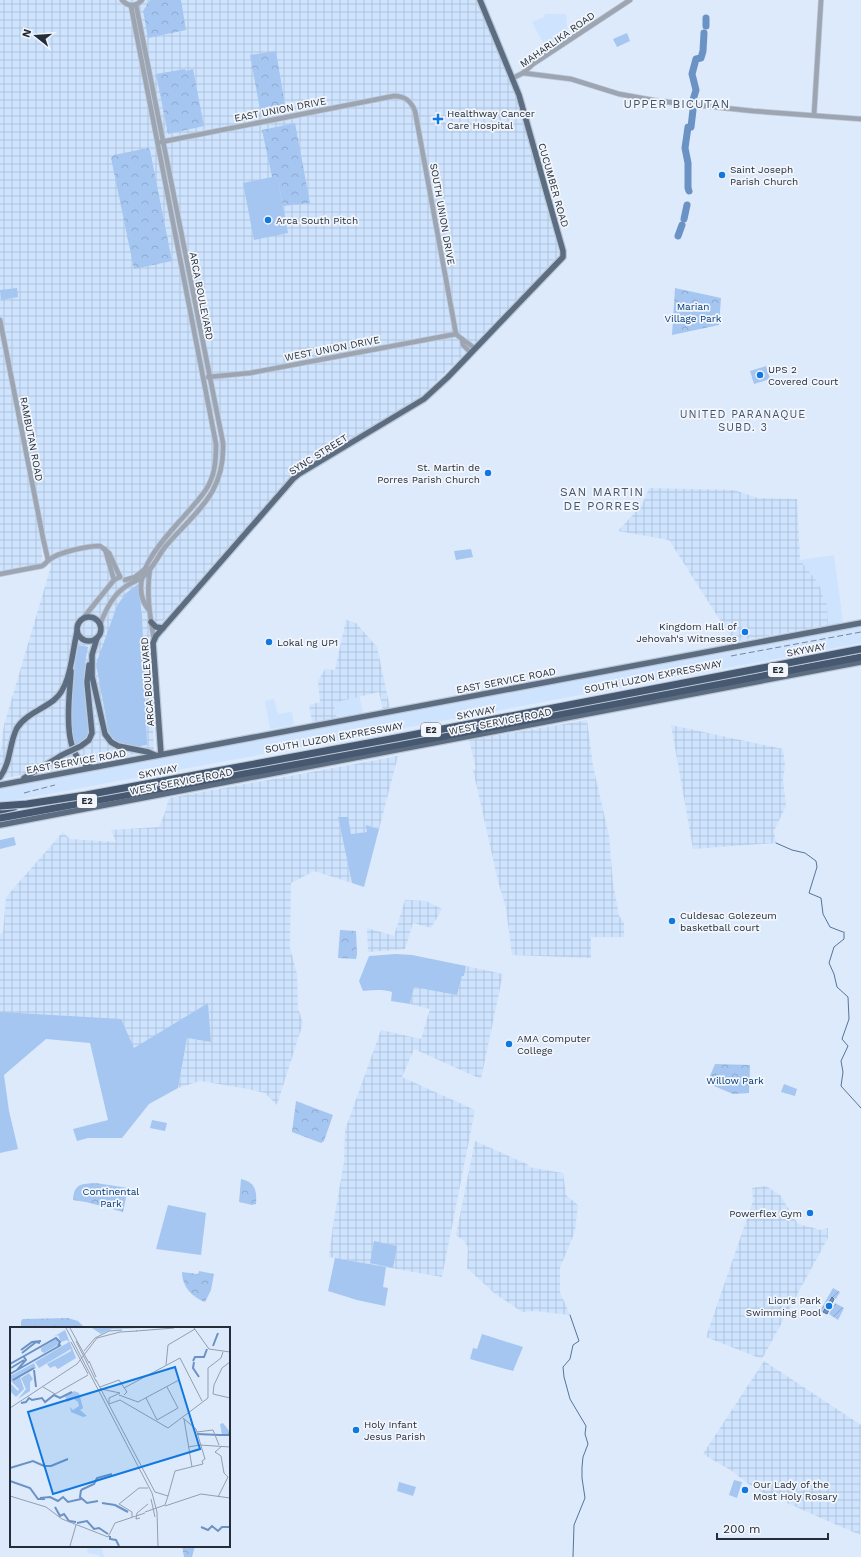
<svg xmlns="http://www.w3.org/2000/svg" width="861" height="1557" viewBox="0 0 861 1557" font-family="'Work Sans',sans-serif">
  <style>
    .built { fill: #cee3fe }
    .industrial { fill: url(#industrial-grid) }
    .grass { fill: #a5c6f0 }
    .park { fill: url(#park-crowns) }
    .garden { fill: url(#garden-furrows) }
    .water { fill: url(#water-waves); stroke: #55749a }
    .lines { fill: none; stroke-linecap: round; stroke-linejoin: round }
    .stream { stroke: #55749a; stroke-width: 1 }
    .river { stroke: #6a92c4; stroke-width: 7 }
    .minor-casing { stroke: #bcc8d8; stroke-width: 6 }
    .major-casing { stroke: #bcc8d8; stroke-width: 8 }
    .highway-casing { stroke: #bcc8d8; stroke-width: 9 }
    .minor { stroke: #9ca5b1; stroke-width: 4.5 }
    .major { stroke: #5d6d81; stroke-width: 5.5 }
    .highway { stroke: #465970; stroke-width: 7 }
    .rail { stroke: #7a8593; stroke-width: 1; stroke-dasharray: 6 3; stroke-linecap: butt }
    .major-bridge-casing { stroke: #bcc8d8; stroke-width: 8; stroke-linecap: butt }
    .highway-bridge-casing { stroke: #bcc8d8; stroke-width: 9; stroke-linecap: butt }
    .major-bridge { stroke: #5d6d81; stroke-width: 5.5 }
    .highway-bridge { stroke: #465970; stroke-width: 7 }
    .poi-dot { fill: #1078e0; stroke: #f2f6fc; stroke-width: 1.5 }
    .labels { text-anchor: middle; stroke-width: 3.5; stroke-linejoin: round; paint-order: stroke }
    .shield { fill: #f2f6fc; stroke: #626a73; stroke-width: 1 }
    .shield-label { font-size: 9px; font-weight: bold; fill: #252e38 }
    .street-label { font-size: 10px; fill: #252e38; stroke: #f2f6fc }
    .poi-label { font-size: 10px; fill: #252e38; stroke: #f2f6fc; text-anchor: start }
    .park-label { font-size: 10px; fill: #003b77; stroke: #f2f6fc }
    .neighbourhood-label { font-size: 11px; letter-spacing: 1px; fill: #42556c; stroke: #f2f6fc }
    .quarter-label { font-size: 12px; letter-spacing: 1px; fill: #42556c; stroke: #f2f6fc }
    .inset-river { fill: none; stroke: #6a92c4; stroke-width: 2 }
    .inset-road { fill: none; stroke: #939fad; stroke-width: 1 }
    .view { fill: #1078e0; fill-opacity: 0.15; stroke: #1078e0; stroke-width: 2 }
    .inset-edge { fill: none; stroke: #252e38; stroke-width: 2 }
  </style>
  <defs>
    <pattern id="industrial-grid" width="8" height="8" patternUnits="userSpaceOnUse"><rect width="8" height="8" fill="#cee3fe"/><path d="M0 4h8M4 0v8" fill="none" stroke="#b1c3da"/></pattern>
    <pattern id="park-crowns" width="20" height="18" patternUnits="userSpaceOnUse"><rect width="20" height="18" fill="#a5c6f0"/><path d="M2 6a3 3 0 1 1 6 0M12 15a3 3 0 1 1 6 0" fill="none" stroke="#8eaacf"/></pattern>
    <pattern id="garden-furrows" width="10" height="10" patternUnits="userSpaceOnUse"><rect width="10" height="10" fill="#a5c6f0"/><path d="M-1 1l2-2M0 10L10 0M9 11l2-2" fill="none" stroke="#8eaacf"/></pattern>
    <pattern id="water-waves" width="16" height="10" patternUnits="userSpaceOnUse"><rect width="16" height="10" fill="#6a92c4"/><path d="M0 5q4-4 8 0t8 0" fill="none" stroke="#5778a0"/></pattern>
  </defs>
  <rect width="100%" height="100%" fill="#ddeafb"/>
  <!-- built -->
  <g class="built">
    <polygon points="545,14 566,14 568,37 547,50 532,22 544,17"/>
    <polygon points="834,555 843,622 828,625 827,604 822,594 819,584 800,560"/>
    <polygon points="861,627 861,643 0,803 0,786"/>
    <polygon points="359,696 364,715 337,719 334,705 341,701"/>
    <polygon points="274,699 278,714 292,712 294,725 270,729 265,701"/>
    <polygon points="88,1546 101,1546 104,1557 99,1557 99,1555 87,1553"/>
  </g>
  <!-- industrial -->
  <g class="industrial">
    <polygon points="0,0 476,0 511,77 560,255 483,336 418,399 295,472 149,637 154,751 0,779 0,754 4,725 51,566 38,508 43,565 0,573"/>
    <polygon points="649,488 734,490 758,498 797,499 800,560 819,584 822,594 827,604 828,625 734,642 669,540 618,531 642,505"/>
    <polygon points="346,620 356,623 377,647 390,708 383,710 379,692 341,701 334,705 337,719 312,722 309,705 320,702 318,681 325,669 335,670"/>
    <polygon points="587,720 593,766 609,836 613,883 619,916 624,923 624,937 591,937 591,958 512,955 506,908 498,881 473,770 476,769 469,740"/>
    <polygon points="671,725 783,749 785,766 783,779 786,806 774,831 776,843 693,849"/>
    <polygon points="398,756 379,829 367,825 367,832 351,834 338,817 352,883 314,871 291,883 290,948 297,974 298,1008 303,1023 277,1105 265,1093 248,1089 200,1081 178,1088 187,1038 211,1042 208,1003 134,1049 0,1012 0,933 3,933 6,897 63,832 70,839 116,842 111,830 159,827 164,815 169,798"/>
    <polygon points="405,900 426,901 442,909 431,928 413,923 405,949 368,952 367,928 394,936"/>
    <polygon points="466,966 503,974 481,1079 414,1049 402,1077 475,1110 442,1277 329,1257 333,1225 344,1162 345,1130 381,1030 421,1039 430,1009 410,1004 414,987 457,994 462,976 464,976"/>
    <polygon points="475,1141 529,1165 528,1167 563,1173 566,1195 578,1205 575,1231 560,1268 560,1292 570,1315 535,1311 522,1312 494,1293 467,1268 468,1247 463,1240 456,1235"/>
    <polygon points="766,1186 780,1195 798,1224 821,1230 828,1228 828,1238 762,1359 706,1337 753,1201 752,1188"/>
    <polygon points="764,1361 861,1425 860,1535 755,1489 732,1471 703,1454"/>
  </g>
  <!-- grass -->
  <g class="grass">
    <polygon points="627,33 630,41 617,47 613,39"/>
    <polygon points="277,176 288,233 254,240 243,183"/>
    <polygon points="17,288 18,297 1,300 0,290"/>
    <polygon points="766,366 770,379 754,384 750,371"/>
    <polygon points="471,549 473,557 456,560 454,551"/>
    <polygon points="138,584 142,616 147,745 132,747 118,743 109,734 96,664 117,606 125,594"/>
    <path d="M78,645L88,647C84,663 84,679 85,695C87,710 90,725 87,739L75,745C64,717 74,674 78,645Z"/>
    <polygon points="338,817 348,817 351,834 367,832 366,825 379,829 364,887 352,883"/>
    <polygon points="14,837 16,845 0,849 0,840"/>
    <path d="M396,954L412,955L466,966L464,976H462L457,995L414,987L410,1004L391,1001L392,992C383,989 373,990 363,991L359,981L369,956Z"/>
    <polygon points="208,1003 211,1042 187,1038 178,1088 149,1104 122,1138 88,1138 77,1141 73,1129 108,1120 90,1043 46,1039 4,1075 9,1111 18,1149 0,1153 0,1012 121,1019 134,1048"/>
    <polygon points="784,1084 797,1089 795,1096 781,1092"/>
    <polygon points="152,1120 167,1123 165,1131 150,1128"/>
    <polygon points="168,1205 206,1213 201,1255 156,1249"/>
    <polygon points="374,1241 397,1246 393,1268 370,1263"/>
    <polygon points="335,1258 386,1267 383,1287 388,1288 385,1306 357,1300 328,1291"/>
    <polygon points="482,1334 523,1347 513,1371 470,1359 473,1348 477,1349"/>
    <polygon points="734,1480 742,1482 737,1498 729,1495"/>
    <polygon points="399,1482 416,1487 413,1496 397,1491"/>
  </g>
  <!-- park -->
  <g class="park">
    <polygon points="150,0 181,0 186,30 148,38 143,11"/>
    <polygon points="276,51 286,111 261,115 250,55"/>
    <polygon points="185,69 186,71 193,69 204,126 168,134 156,74"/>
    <polygon points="295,123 310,203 283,206 277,176 272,177 262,130"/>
    <polygon points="148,148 150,150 172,261 134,269 111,158 114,155"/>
    <polygon points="675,288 721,298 719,325 672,335"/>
    <polygon points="340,930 356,931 357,954 356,959 338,958"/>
    <polygon points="715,1064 750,1065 749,1093 733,1094 707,1083"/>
    <polygon points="296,1101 333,1115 324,1141 321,1143 292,1132"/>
    <path d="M241,1179C255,1182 257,1190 256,1204L252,1205L239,1202Z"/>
    <path d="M96,1183L128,1188L123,1212L86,1202L73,1200C74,1183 82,1184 96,1183Z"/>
    <path d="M199,1271L214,1274L211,1290L205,1302C192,1297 182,1287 182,1272L198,1274Z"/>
    <polygon points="68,1318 78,1321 85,1328 21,1328 21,1321 23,1319"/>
    <polygon points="182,1546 195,1546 192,1557 184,1557"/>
  </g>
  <!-- garden -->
  <g class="garden">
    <polygon points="833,1288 840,1292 836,1299 831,1297 822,1312 820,1311"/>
    <polygon points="835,1303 844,1308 838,1320 829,1314"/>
  </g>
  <!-- water -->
  <polygon class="water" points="832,1297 834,1299 827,1314 823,1312"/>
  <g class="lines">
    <!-- stream -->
    <g class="stream">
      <polyline points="776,843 792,850 805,853 816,861 817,867 809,893 821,898 823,914 830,927 843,932"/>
      <polyline points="844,932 844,939 834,947 829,963 834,974 837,987 848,997 849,1019 842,1039 848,1046 841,1061 843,1072 841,1086 861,1108"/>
      <polyline points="570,1315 579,1341 573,1345 570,1359 563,1367 564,1377 570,1399 586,1426 585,1434 588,1444 583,1457 582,1467 582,1478 585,1498 574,1525 573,1557"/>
    </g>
    <!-- river -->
    <g class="river">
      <polyline points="706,26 706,18"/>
      <polyline points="693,100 696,90 692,74 696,59 701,58 703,51 704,33"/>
      <polyline points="689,191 688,188 688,163 685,148 688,127 691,127 693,110"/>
      <polyline points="684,219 687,205"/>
      <polyline points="678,236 682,225"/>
    </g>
    <!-- minor casing -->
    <g class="minor-casing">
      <g id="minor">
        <path d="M122,0C128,7 136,7 142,0"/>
        <path d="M131,6L216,444C216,461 215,477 205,491C186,520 119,570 148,609"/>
        <polyline points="523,73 571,79 619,94 658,101 753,111 861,119"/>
        <polyline points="513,78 523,73 533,64 630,0"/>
        <polyline points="814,115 821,0"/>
        <path d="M161,142L394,96C405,96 411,101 415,111L456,334"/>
        <polyline points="0,320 43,538 48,560"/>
        <path d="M456,334C462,340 469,343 475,349"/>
        <polyline points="462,339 463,345 471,353"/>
        <polyline points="208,377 250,373 456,334"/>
        <polyline points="105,549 114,580"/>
        <path d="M150,569C146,594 150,616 154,640"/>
        <path d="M0,574L42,566C46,564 46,562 49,560C58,552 88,546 100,546L109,553L120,577"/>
        <polyline points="125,580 135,577 145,569"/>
        <polyline points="84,617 114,580 120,577"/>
        <path d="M100,625C105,611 113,595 125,587C131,582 138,581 144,576C153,568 158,556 165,547C196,511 225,494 223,443L136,5"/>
      </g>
    </g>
    <!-- major casing -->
    <g class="major-casing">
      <g id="major">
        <circle cx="89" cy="629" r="12"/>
        <polyline points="151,622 156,627 163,628"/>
        <polyline points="97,638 92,655 92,676 105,734 111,742 118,746 148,752 155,755"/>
        <path d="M71,671C70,695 59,758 91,767"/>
        <polyline points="81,746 89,740 92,733 87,682 89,665"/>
        <polyline points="161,754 153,643 156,636 293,479 299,474 424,399 448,377 563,257 563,251 519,95 480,0"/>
        <path d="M0,777C11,763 9,743 17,728C25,715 43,709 54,700C71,687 72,652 77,632"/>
        <polyline points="24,778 62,755"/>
        <polyline points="0,785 861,623"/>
        <polyline points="0,825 861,662"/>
      </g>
    </g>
    <!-- highway casing -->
    <g class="highway-casing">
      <g id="highway">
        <polyline points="0,810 14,807"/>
        <polyline points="0,818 318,760 861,657"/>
      </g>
    </g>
    <!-- minor -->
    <use href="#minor" class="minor"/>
    <!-- major -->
    <use href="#major" class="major"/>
    <!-- highway -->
    <use href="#highway" class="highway"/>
    <!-- rail -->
    <g class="rail">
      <polyline points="731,656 861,632"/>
      <polyline points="24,793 55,785"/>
    </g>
    <!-- major-bridge casing -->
    <g class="major-bridge-casing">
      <polyline id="major-bridge" points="62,755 81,746"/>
    </g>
    <!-- highway-bridge casing -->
    <g class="highway-bridge-casing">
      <polyline id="highway-bridge" points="0,806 27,804 86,795 396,738 861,649"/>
    </g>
    <!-- major-bridge -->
    <use href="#major-bridge" class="major-bridge"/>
    <!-- highway-bridge -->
    <use href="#highway-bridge" class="highway-bridge"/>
  </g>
  <!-- markers -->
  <g class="poi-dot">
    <path d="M436 113h4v4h4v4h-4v4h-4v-4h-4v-4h4z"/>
    <circle cx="722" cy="175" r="4"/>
    <circle cx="268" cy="220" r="4"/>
    <circle cx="760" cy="375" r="4"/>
    <circle cx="488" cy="473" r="4"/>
    <circle cx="745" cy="632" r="4"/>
    <circle cx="269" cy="642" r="4"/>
    <circle cx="672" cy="921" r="4"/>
    <circle cx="509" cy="1044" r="4"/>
    <circle cx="810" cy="1213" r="4"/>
    <circle cx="829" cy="1306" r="4"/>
    <circle cx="356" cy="1430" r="4"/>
    <circle cx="745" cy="1490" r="4"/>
  </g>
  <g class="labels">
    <!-- shield labels -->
    <g class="shield">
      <rect x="768" y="663" width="20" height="14" rx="3"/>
      <rect x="421" y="723" width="20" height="14" rx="3"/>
      <rect x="77" y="794" width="20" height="14" rx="3"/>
    </g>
    <g class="shield-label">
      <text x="778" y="673">E2</text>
      <text x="431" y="733">E2</text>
      <text x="87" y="804">E2</text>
    </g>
    <!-- street labels -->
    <g class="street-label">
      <text transform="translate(557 39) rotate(-35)" y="4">MAHARLIKA ROAD</text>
      <text transform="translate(280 109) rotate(-11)" y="4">EAST UNION DRIVE</text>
      <text transform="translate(554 185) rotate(74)" y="4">CUCUMBER ROAD</text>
      <text transform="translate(443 214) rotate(80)" y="4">SOUTH UNION DRIVE</text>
      <text transform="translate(202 296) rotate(79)" y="4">ARCA BOULEVARD</text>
      <text transform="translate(332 348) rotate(-11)" y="4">WEST UNION DRIVE</text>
      <text transform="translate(32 439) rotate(79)" y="4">RAMBUTAN ROAD</text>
      <text transform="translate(318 454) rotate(-32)" y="4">SYNC STREET</text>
      <text transform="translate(806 649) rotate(-11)" y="4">SKYWAY</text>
      <text transform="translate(653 676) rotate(-11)" y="4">SOUTH LUZON EXPRESSWAY</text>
      <text transform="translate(506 680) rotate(-11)" y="4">EAST SERVICE ROAD</text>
      <text transform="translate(147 682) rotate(-94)" y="4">ARCA BOULEVARD</text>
      <text transform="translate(476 712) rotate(-11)" y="4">SKYWAY</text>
      <text transform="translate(500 721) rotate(-11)" y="4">WEST SERVICE ROAD</text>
      <text transform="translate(334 737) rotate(-10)" y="4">SOUTH LUZON EXPRESSWAY</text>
      <text transform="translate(76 761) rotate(-10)" y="4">EAST SERVICE ROAD</text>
      <text transform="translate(158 771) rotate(-11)" y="4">SKYWAY</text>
      <text transform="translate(181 781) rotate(-11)" y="4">WEST SERVICE ROAD</text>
    </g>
    <!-- poi labels -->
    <g class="poi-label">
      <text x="447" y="117">Healthway Cancer<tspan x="447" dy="12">Care Hospital</tspan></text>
      <text x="730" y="173">Saint Joseph<tspan x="730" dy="12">Parish Church</tspan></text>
      <text x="276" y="224">Arca South Pitch</text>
      <text x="768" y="373">UPS 2<tspan x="768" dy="12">Covered Court</tspan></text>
      <text x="480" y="471" text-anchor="end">St. Martin de<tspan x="480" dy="12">Porres Parish Church</tspan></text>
      <text x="737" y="630" text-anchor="end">Kingdom Hall of<tspan x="737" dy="12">Jehovah's Witnesses</tspan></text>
      <text x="277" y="646">Lokal ng UP1</text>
      <text x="680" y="919">Culdesac Golezeum<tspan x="680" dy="12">basketball court</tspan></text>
      <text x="517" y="1042">AMA Computer<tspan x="517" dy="12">College</tspan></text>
      <text x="802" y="1217" text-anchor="end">Powerflex Gym</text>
      <text x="821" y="1304" text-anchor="end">Lion's Park<tspan x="821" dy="12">Swimming Pool</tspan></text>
      <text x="364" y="1428">Holy Infant<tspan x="364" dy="12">Jesus Parish</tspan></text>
      <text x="753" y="1488">Our Lady of the<tspan x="753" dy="12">Most Holy Rosary</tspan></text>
    </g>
    <!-- park labels -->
    <g class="park-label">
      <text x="693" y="310">Marian<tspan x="693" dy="12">Village Park</tspan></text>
      <text x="735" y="1084">Willow Park</text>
      <text x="111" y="1195">Continental<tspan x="111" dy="12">Park</tspan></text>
    </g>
    <!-- neighbourhood labels -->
    <g class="neighbourhood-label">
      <text x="743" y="418">UNITED PARANAQUE<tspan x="743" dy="13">SUBD. 3</tspan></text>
    </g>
    <!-- quarter labels -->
    <g class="quarter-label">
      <text x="677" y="108">UPPER BICUTAN</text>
      <text x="602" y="496">SAN MARTIN<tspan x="602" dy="14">DE PORRES</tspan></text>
    </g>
  </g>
  <!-- overview -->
  <g transform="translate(10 1327)">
    <rect width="220" height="220" fill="#ddeafb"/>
    <path d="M55,3L66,31L48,42L45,39L40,41L37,37L61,24V22L29,41L25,35L59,15L57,13L51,15L48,8L43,10ZM46,12L49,15L46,19L34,26L31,24V21ZM24,36L26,41L10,50L14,62L6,70L0,64V56L8,64L9,62L0,53V49ZM19,46L23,52L20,55V64L8,72L16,62L11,51ZM64,64L69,66L73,81L70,83L77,89L73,90L61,85L60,80L63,83L69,79L68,75L64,72L57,75L55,69Z" fill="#a5c6f0"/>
    <path d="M82,1H133L102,2L91,7ZM213,96L220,105L219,108H212L210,97Z" fill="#a5c6f0"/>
    <path class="inset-river" d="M203,19L208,6M11,23L22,15L31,14M12,26L26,15L30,16M183,34L185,30H194L197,22M184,35L183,41L189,50M0,37L46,11L50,15L48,19M1,41L14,33M7,43L16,33L14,30M24,43L26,60M0,47L51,18M3,53L24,41M11,76L16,75L19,71L22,73L32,71L35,75L44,68L50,71L62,65M187,107L209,108H219L220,105M0,141L23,134L34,139H41L58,132M0,154L20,161L28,172H35M71,163L84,157L87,151L102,147M71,163L70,170L77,176L88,174M30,171L40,170L48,174L53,170L58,175L71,172M92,176L105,178M105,178L118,185M45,180L50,189L54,187L59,194L66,195M67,196L77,194L84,202L89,201L98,207M191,200L198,203L202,199L208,204L212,200H220M100,209V212L106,213L109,219"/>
    <path class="inset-road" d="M56,1L142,166L147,185L148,219M60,1L79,36M184,1L199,22L220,25M126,4L164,1M66,14L86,54M61,15L78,47M74,24L85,11L99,4L112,3M79,34L86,50M156,38L158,18L185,2M86,53L145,165L158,169L155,178L135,185M33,60L45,67L78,48M90,60L109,53L117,65L114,68M114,61L170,31L192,74M91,62L110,66L99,71V76M203,67L204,58L212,41L220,35M203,67L220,71M109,68L128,75L169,53M136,71L147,93M99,77L110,73L158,101L198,71V41L211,31L213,25M0,81L67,37L87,11L110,5L127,4M174,92L182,140M147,93L168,81L157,60M187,105L203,103L209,118M178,120L190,118L220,120M0,169L36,180L52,192L98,210L105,196L135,186M158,169L165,144L193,137L192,134L195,132L186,102L173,91M208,170L218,150L214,146L211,129L205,125L212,119M141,172L145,190M155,179L191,167L220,171M122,190V185L109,177L129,161H138M130,191L126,192L127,186L138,177M60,219L66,198"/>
    <path class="view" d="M165,40L190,122L43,167L18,85Z"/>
    <rect width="220" height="220" class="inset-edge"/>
  </g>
  <!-- north arrow -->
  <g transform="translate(36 36) rotate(287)" stroke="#f2f6fc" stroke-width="3" paint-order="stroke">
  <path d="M0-3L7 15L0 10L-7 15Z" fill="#252e38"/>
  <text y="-6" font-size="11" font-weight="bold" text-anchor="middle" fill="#252e38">N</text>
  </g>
  <!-- scale -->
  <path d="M717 1533v6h111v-6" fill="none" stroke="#252e38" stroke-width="2"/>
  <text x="723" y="1533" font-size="12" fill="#252e38" stroke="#f2f6fc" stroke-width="3" paint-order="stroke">200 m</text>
</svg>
